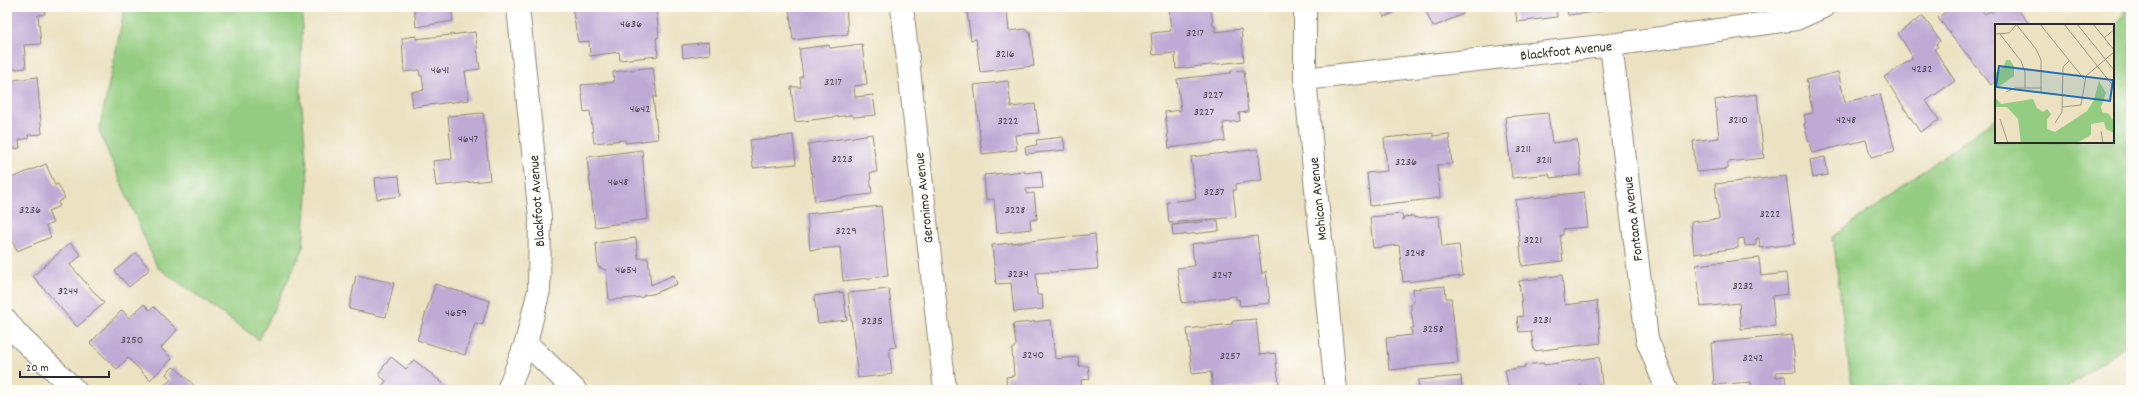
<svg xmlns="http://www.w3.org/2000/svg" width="2138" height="397" viewBox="0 0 2138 397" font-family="Dekko,sans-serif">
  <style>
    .green { fill: #94cd81; stroke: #607c56 }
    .building { fill: #bfaad5 }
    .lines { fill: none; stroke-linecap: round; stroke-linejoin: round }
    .minor-casing { stroke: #8c8676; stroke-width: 24 }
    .minor { stroke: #fff; stroke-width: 22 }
    .labels { text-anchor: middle; stroke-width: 4; stroke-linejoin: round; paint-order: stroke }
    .number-label { font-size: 12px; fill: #504b56 }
    .street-label { font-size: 14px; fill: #2b2b2b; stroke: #fdfcf7 }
    .inset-road { fill: none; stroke: #9f9986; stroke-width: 1 }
    .view { fill: #1f6fb2; fill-opacity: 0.15; stroke: #1f6fb2; stroke-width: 2 }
    .inset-edge { fill: none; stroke: #2b2b2b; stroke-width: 2 }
  </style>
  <rect width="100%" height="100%" fill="#fdfcf7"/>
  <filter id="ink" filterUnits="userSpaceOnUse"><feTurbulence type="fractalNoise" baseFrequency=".025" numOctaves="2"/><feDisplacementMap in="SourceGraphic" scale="8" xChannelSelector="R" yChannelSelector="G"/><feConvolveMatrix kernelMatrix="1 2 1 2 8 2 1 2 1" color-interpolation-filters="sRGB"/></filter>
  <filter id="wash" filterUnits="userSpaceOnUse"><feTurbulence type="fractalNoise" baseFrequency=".012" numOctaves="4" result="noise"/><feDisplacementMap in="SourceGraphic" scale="16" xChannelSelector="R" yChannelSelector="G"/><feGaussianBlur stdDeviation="0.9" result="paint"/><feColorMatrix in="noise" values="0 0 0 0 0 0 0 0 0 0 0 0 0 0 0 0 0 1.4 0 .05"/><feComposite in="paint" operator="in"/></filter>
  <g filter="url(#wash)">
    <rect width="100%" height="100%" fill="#ece2c2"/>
    <!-- green -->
    <g class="green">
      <polygon points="125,7 303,7 300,82 308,181 303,249 259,340 157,267 99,131"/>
      <polygon points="2128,7 2131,7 2131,341 2064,390 1852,390 1833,237 1996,118 1996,142 2113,142 2113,29"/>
    </g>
    <g id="blocks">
      <!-- building -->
      <g class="building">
        <polygon points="7,7 44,7 45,14 38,15 41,44 24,45 26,68 7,70"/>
        <polygon points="414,7 451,7 453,21 416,27"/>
        <polygon points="572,7 656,7 659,37 656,38 658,56 620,60 619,52 590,56 589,41 578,42"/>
        <polygon points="789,7 846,7 848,34 793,40"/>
        <polygon points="1169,7 1211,7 1213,26 1215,26 1215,32 1241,29 1244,61 1176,69 1175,53 1153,55 1151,33 1171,31"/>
        <polygon points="1380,7 1407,7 1384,17"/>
        <polygon points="1424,7 1460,7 1463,14 1433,27"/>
        <polygon points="1515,7 1556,7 1557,17 1517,22"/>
        <polygon points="1567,7 1603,7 1603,11 1568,15"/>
        <polygon points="1952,7 1979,7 1985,14 1990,11 1992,13 1999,7 2016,7 2030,25 1996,25 1996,81 1991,85 1938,18"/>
        <polygon points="1007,10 1009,31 1025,29 1030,33 1034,66 980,72 976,39 971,40 967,12"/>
        <polygon points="1923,16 1940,41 1936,44 1938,47 1934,49 1955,81 1926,101 1939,120 1920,132 1884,77 1912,59 1912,56 1898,33"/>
        <polygon points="475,32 480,69 465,71 469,100 413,107 411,92 424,90 422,76 420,76 419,70 404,72 402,38 416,36 416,39"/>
        <polygon points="709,42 710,54 683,58 682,45"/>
        <polygon points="862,44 867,84 854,86 855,97 873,95 876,115 854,117 851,115 795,122 791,87 801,87 800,77 803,77 799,49 829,45 830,48"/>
        <polygon points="653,67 657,97 653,97 658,139 626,143 625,140 594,143 590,111 584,112 581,85 614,82 613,72"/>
        <polygon points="1244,70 1248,112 1239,113 1240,121 1223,123 1225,141 1169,148 1165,112 1181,110 1177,79 1231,73 1231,71"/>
        <polygon points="1838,72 1845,102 1880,94 1895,151 1871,157 1866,140 1812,153 1804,124 1806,123 1804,115 1813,113 1806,80"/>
        <polygon points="37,77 42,134 28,135 29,138 19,140 20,148 7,150 7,81"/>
        <polygon points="1008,81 1011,107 1035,104 1039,133 1015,135 1017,150 982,154 974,85"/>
        <polygon points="1757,94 1764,158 1728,162 1728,169 1696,172 1693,141 1719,138 1715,100"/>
        <polygon points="483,113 490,180 436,186 433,161 452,159 448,116"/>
        <polygon points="1548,113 1552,143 1577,140 1581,175 1550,178 1549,174 1512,178 1505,117"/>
        <polygon points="1433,133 1433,136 1449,134 1452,164 1437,165 1440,198 1370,206 1367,173 1387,171 1384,138"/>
        <polygon points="872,134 877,172 870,173 872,194 815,201 808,144"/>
        <polygon points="793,135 796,164 753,168 750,140"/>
        <polygon points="1063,137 1065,150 1026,154 1025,147 1037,145 1036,140"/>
        <polygon points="1258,149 1262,180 1236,184 1236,190 1233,190 1236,217 1169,223 1167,202 1196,199 1191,157"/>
        <polygon points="642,150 648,219 595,227 587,157"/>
        <polygon points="1825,157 1828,175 1813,178 1810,160"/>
        <polygon points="46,164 55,185 58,184 65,198 58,202 60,206 48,211 53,223 46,226 51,237 17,251 7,229 7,180"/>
        <polygon points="1024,171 1025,173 1041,171 1043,188 1026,189 1027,194 1034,193 1037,219 1030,220 1031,229 997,233 994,199 986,200 984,175"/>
        <polygon points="399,176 401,196 377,199 375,178"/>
        <polygon points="1786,176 1795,244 1760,248 1759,238 1756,239 1756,245 1745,246 1744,238 1738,239 1738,248 1694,254 1691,222 1719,219 1715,184"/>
        <polygon points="1584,192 1588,227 1563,229 1563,235 1560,235 1563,261 1522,266 1515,200"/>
        <polygon points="881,206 888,276 843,281 840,247 810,250 807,214"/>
        <polygon points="1402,214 1403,220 1404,217 1414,216 1414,218 1439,216 1442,247 1459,245 1463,276 1403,282 1399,245 1373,248 1370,217"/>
        <polygon points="1218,220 1219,231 1173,236 1172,225"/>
        <polygon points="1095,234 1098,269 1036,273 1037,295 1042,295 1043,309 1014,312 1011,283 996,284 992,245"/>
        <polygon points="1257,236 1262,274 1266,271 1270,303 1240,306 1239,299 1236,300 1236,296 1182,303 1177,268 1194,266 1192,244"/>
        <polygon points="636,238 638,258 648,258 651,285 674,275 677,284 653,294 643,295 643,297 609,300 606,270 598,267 596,243"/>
        <polygon points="70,243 81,255 70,265 104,303 77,327 33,276"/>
        <polygon points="136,253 150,269 129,287 115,271"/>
        <polygon points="1759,258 1761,276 1786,273 1788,294 1772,296 1775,326 1741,329 1739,303 1701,307 1696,265"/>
        <polygon points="356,275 394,283 386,317 349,309"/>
        <polygon points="1562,275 1565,305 1597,301 1601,343 1534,351 1531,331 1519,332 1517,317 1523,316 1519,281"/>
        <polygon points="435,284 490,301 482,325 475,323 465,355 417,340"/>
        <polygon points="1445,286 1446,298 1451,298 1458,363 1389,370 1386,338 1412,335 1411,328 1414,328 1411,311 1411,302 1414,302 1413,289"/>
        <polygon points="889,289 896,347 889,348 892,374 858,378 848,293"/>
        <polygon points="843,292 847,320 818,323 814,296"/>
        <polygon points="144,304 150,310 154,307 177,330 161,348 172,359 150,380 128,358 117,369 90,343 122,310 129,318"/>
        <polygon points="1256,319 1260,355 1275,353 1279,384 1213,390 1211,372 1192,374 1187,329 1232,324 1232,321"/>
        <polygon points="1051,320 1055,359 1078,357 1079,366 1088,366 1090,379 1081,380 1082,389 1007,390 1006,377 1014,376 1012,350 1016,345 1013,324"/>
        <polygon points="1792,335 1796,371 1776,372 1776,377 1785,376 1787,390 1754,390 1754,386 1751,387 1751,382 1714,385 1711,343"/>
        <polygon points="391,357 406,369 414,360 451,390 379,390 386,381 378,374"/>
        <polygon points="1599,357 1602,384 1579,386 1580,390 1509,390 1505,370 1525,367 1525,365 1543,363 1544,365"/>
        <polygon points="173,367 179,371 199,390 160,390 171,379 166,374"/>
        <polygon points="1461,376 1462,390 1419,390 1418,380"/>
      </g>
    </g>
  </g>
  <g filter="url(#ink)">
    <use href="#blocks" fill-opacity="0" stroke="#8c8676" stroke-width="1"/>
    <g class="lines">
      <!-- minor casing -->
      <g class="minor-casing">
        <g id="minor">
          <polyline points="902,7 945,390"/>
          <polyline points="1305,7 1305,79 1336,390"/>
          <polyline points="1611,45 1647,339 1667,390"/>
          <polyline points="1305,79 1611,45 1796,19 1823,7"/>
          <polyline points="7,321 17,334 75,390"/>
          <polyline points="526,343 575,390"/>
          <polyline points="508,390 526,343 539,290 540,217 518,7"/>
        </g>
      </g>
      <!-- minor -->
      <use href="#minor" class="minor"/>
    </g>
  </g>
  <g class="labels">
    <!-- number labels -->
    <g class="number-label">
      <text x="631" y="27">4636</text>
      <text x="1195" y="36">3217</text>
      <text x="1005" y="57">3216</text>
      <text x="1922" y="72">4232</text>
      <text x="440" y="73">4641</text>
      <text x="833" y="85">3217</text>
      <text x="1213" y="98">3227</text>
      <text x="640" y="112">4642</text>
      <text x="1204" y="115">3227</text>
      <text x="1738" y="123">3210</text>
      <text x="1846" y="123">4248</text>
      <text x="1008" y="124">3222</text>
      <text x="468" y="142">4647</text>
      <text x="1523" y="152">3211</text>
      <text x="842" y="162">3223</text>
      <text x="1544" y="163">3211</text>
      <text x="1406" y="165">3236</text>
      <text x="618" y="185">4648</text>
      <text x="1214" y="195">3237</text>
      <text x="30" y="213">3236</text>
      <text x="1015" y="213">3228</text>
      <text x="1770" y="217">3222</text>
      <text x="846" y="234">3229</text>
      <text x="1533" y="243">3221</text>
      <text x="1415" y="256">3248</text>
      <text x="626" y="273">4654</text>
      <text x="1018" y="277">3234</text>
      <text x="1222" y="278">3247</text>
      <text x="1743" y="289">3232</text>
      <text x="68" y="294">3244</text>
      <text x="456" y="316">4659</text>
      <text x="1542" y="323">3231</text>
      <text x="872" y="324">3235</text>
      <text x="1433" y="332">3258</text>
      <text x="132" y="343">3250</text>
      <text x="1033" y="358">3240</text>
      <text x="1230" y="359">3257</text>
      <text x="1753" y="361">3242</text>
    </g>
    <!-- street labels -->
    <g class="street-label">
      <text transform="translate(1566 50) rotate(-6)" y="5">Blackfoot Avenue</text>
      <text transform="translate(923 198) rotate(-96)" y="5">Geronimo Avenue</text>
      <text transform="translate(1317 199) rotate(-96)" y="5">Mohican Avenue</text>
      <text transform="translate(536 201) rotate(-94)" y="5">Blackfoot Avenue</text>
      <text transform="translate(1632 219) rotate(-97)" y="5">Fontana Avenue</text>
    </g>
  </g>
  <!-- overview -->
  <g transform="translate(1995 24)">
    <rect width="119" height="119" fill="#ece2c2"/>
    <path d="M11,36H15L19,42V52L0,65V49L9,42ZM104,57L111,69L106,83L107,88L114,90L119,98V109L111,105L109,98L96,100V111L82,119H26L23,95L12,83H0V73L6,80L38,75L42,84L48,88L52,85L56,90L52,96V105L60,108L92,87L99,76Z" fill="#94cd81"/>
    <path class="inset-road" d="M21,0L41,25L46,36V69M45,0L89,55M69,0L119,63M82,0L119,46M98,0L119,26M0,10L14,9L21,1M5,10L26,37L30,48V64M109,14L119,6M11,68L20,64H46M67,83L86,81L91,52L119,28M5,95L13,119M60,99L67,88L68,43L74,37M106,107L108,119"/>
    <path class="view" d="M4,42L118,56L115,77L1,63Z"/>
    <rect width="119" height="119" class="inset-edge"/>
  </g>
  <!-- margin -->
  <rect width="2138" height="397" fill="none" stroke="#fdfcf7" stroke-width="24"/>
  <!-- scale -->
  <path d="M20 371v6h89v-6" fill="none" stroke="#2b2b2b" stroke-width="2"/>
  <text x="26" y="371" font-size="12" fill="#2b2b2b" stroke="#fdfcf7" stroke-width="3" paint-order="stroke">20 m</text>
</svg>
